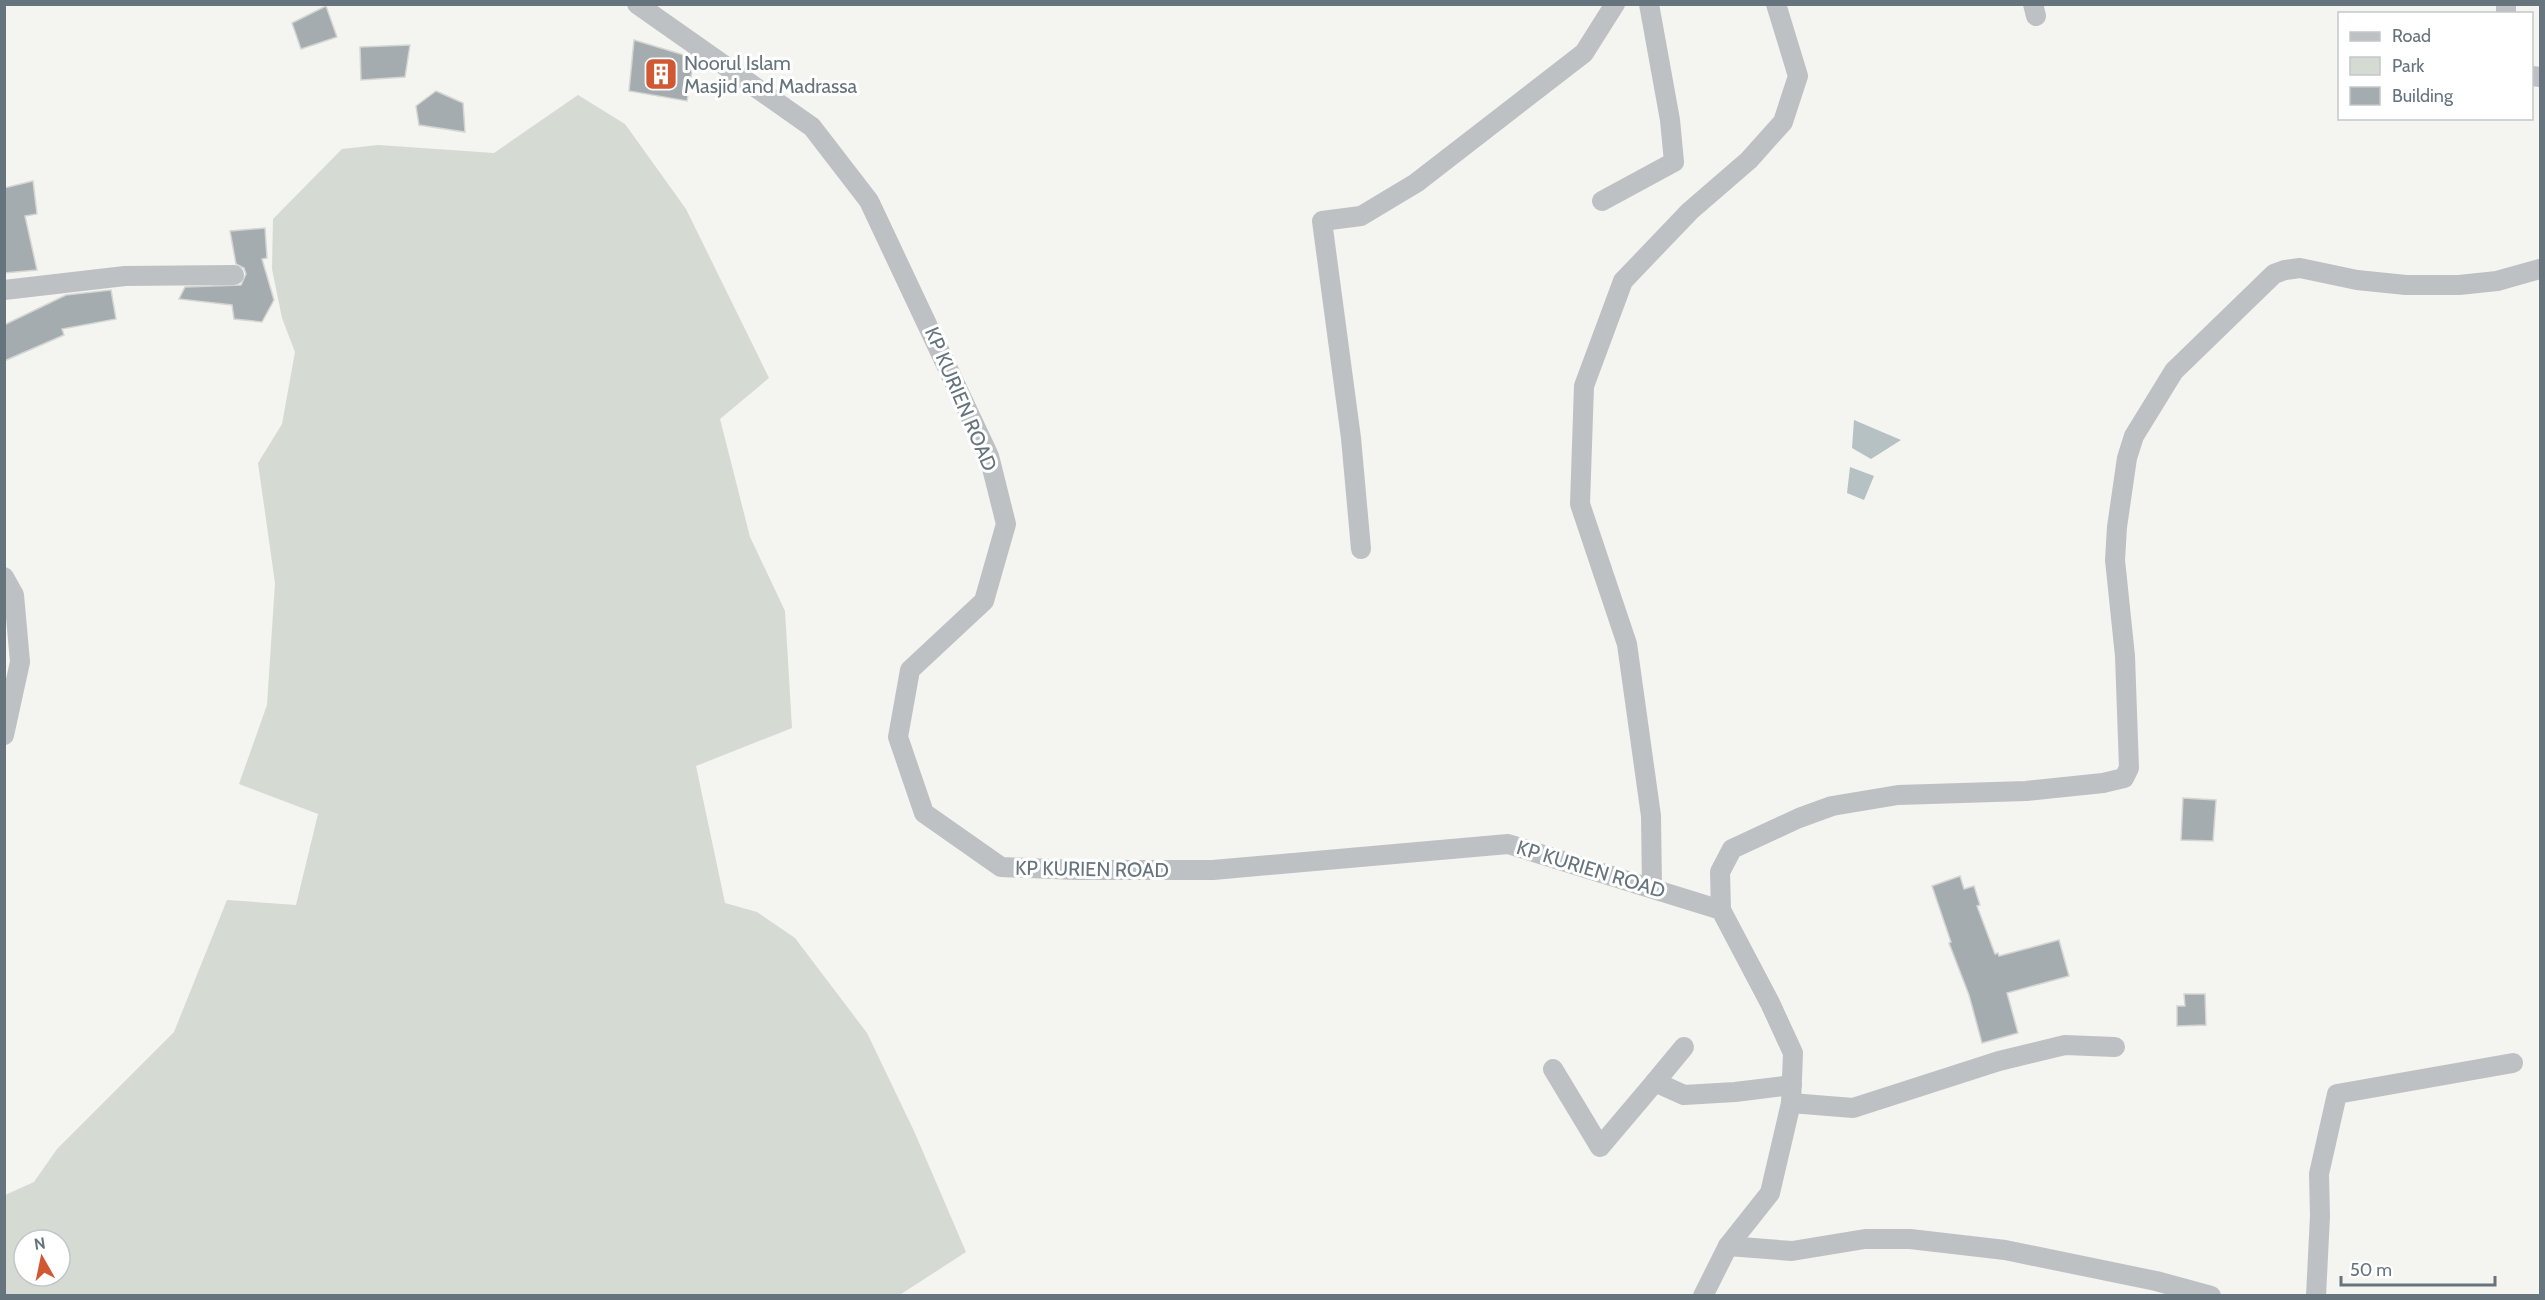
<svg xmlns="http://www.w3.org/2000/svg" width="2545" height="1300" viewBox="0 0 2545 1300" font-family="Cabin,sans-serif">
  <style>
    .green { fill: #d5dad2; fill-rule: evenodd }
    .water { fill: #b6c1c4 }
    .building { fill: #a4acb0; stroke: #d5d5d3; stroke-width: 1.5 }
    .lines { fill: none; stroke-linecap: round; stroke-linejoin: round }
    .minor { stroke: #bdc1c4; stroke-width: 20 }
    .labels { text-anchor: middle; stroke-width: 6; stroke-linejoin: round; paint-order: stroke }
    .poi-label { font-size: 20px; fill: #66747e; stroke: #fff; text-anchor: start }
    .street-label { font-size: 20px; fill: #66747e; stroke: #fff }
  </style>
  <rect width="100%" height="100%" fill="#f4f4f0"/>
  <!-- green -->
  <path class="green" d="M578,95L625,124L686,209L769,378L720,419L750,537L785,611L792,728L696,766L725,903L757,912L795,938L867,1033L914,1131L966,1252L898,1296L5,1295V1195L34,1182L57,1149L174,1032L227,900L296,905L318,814L239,784L267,705L275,583L258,463L282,424L295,352L282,318L272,269L273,219L342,149L378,145L494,153ZM24,1240H60V1276H24Z"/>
  <!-- water -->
  <g class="water">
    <polygon points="1854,420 1901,440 1871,459 1852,448"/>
    <polygon points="1850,467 1874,476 1864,500 1847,493"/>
  </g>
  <!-- building -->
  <g class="building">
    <polygon points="326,6 337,37 301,49 292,23"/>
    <polygon points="634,40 694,58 687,101 629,91"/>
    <polygon points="410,45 405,77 361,80 360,47"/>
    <polygon points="436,91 463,103 465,132 419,125 416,106"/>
    <polygon points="33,181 37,214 25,216 37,270 4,273 4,188"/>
    <polygon points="265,228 267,258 262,259 274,300 262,322 234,319 232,305 179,299 185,287 241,285 246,274 244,268 236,264 230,231"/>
    <polygon points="111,290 116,319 62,329 64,335 4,361 4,325 66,295"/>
    <polygon points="2183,798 2216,800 2213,841 2181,840"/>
    <polygon points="1960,876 1964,889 1974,886 1980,905 1977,906 1995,954 1998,953 1999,956 2059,940 2069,976 2007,993 2018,1033 1982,1043 1969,995 1949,943 1951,942 1932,886"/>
    <polygon points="2184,994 2205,994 2206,1025 2177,1026 2177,1006 2185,1006"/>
  </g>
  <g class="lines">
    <!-- minor -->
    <g class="minor">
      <polyline points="637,4 812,127 869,201 989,456 1006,524 984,601 910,670 898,737 924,813 1001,867 1077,870 1213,870 1508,844 1721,910 1770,1003 1793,1053 1791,1103 1770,1193 1728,1246 1703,1296"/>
      <polyline points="2033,4 2036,16"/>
      <polyline points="2506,14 2506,4"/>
      <polyline points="2532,76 2540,77"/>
      <polyline points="1602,201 1674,162 1670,120 1649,4"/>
      <polyline points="4,290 125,276 234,275"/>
      <polyline points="1361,549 1351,438 1322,221 1361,216 1416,183 1584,53 1615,4"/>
      <polyline points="4,577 14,595 20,662 4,735"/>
      <polyline points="1652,887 1651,816 1627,644 1580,504 1584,386 1623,281 1690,211 1749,160 1783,122 1798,76 1776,4"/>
      <polyline points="1721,910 1720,872 1732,849 1799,818 1832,806 1898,795 2026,791 2103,783 2124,778 2129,768 2125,656 2115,560 2117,527 2127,458 2134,436 2174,371 2274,274 2285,270 2300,268 2357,280 2406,285 2459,285 2497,281 2540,269"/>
      <polyline points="1553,1069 1600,1147 1655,1082 1684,1095 1735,1092 1792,1085"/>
      <polyline points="1655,1082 1684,1047"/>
      <polyline points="1791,1103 1853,1108 1999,1061 2065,1045 2115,1047"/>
      <polyline points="1728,1246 1792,1251 1865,1239 1910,1239 2005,1250 2156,1281 2211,1296"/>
      <polyline points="2316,1296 2320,1216 2319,1174 2337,1094 2513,1063"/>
    </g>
  </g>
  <!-- icons -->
  <defs>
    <g id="building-square" transform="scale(1.725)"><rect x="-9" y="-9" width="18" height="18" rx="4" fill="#d05934" stroke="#fff"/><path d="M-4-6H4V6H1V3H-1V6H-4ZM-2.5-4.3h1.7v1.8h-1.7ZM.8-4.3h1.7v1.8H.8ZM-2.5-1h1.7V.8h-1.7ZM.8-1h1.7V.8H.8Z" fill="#fff"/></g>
  </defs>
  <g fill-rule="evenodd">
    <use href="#building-square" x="661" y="74"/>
  </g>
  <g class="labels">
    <!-- poi labels -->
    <g class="poi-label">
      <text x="684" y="70">Noorul Islam<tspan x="684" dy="23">Masjid and Madrassa</tspan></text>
    </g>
    <!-- street labels -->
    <g class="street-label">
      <text transform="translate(961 399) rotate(67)" y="7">KP KURIEN ROAD</text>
      <text transform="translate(1092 869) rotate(1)" y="7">KP KURIEN ROAD</text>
      <text transform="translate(1591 869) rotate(17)" y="7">KP KURIEN ROAD</text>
    </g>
  </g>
  <!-- border -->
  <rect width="2545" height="1300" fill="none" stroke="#66747e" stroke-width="12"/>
  <!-- legend -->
  <rect x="2338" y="12" width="195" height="108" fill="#ffffff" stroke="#c2c7cb" stroke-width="1.5"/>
  <rect x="2350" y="32" width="30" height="9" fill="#bdc1c4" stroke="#c2c7cb" stroke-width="1.5"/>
  <text x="2392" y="42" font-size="18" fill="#66747e">Road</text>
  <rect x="2350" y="57" width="30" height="18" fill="#d5dad2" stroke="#c2c7cb" stroke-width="1.5"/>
  <text x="2392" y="72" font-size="18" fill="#66747e">Park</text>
  <rect x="2350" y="87" width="30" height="18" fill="#a4acb0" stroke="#c2c7cb" stroke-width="1.5"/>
  <text x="2392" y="102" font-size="18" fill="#66747e">Building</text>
  <!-- north arrow -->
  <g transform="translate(42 1258) rotate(351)"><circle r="28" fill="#ffffff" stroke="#c2c7cb" stroke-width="1.5"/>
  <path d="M0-4.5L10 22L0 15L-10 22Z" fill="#d05934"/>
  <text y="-9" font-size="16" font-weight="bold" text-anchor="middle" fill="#66747e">N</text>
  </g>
  <!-- scale -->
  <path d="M2341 1276v9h154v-9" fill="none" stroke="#66747e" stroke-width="3"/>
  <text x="2350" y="1276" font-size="18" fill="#66747e" stroke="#ffffff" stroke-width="4.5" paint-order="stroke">50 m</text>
</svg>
